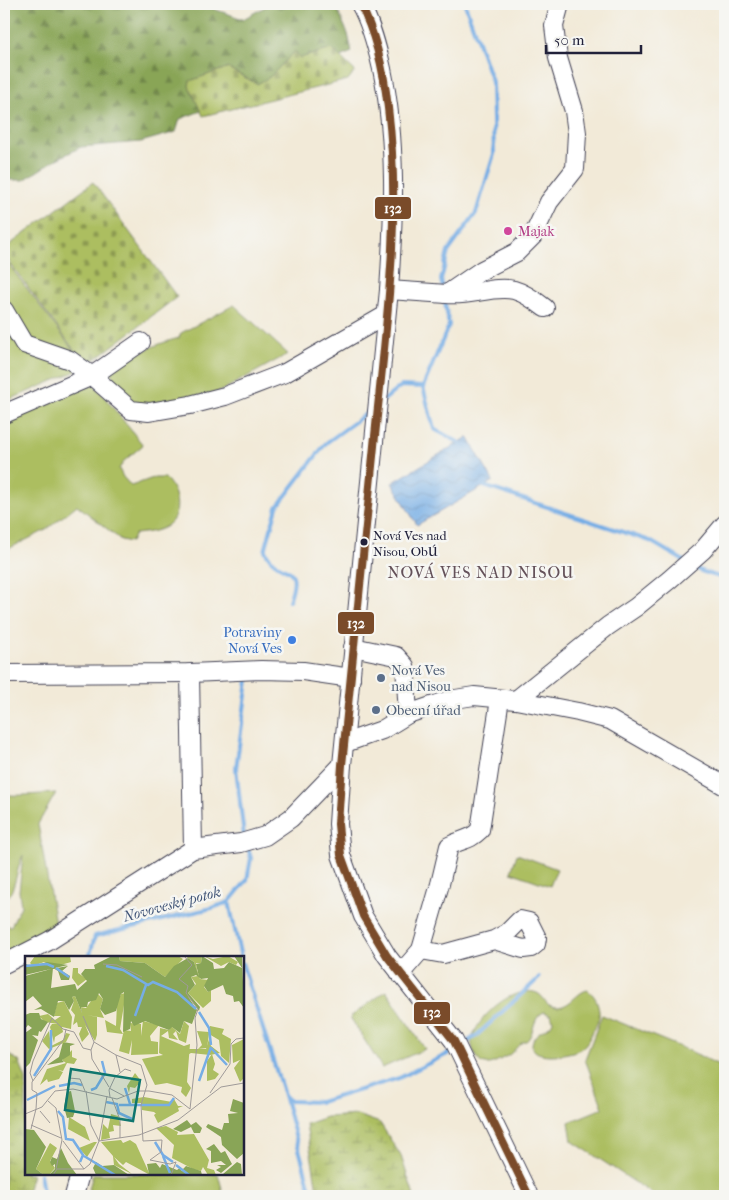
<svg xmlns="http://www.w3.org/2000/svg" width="729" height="1200" viewBox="0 0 729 1200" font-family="'IM FELL French Canon',serif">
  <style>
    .green { fill: #acbe61; stroke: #67704e }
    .forest { fill: url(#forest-firs); stroke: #566449 }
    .wetland { fill: url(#wetland-marsh); stroke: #67704e }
    .cemetery { fill: url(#cemetery-stones); stroke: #67704e }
    .water { fill: url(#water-waves); stroke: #4c6890 }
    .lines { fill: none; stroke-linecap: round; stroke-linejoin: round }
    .stream { stroke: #76ade5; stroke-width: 4 }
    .minor-casing { stroke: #414053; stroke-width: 20 }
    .minor { stroke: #fff; stroke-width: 18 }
    .bus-1-casing { stroke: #f6f6f2; stroke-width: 11 }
    .bus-1 { stroke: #7a4b2a; stroke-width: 8 }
    .hotel-dot { fill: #d1479c; stroke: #f6f6f2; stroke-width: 2 }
    .bus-dot { fill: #22223b; stroke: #f6f6f2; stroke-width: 2 }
    .shop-dot { fill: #3f7fe0; stroke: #f6f6f2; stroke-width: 2 }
    .service-dot { fill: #5c6f8a; stroke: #f6f6f2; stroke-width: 2 }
    .labels { text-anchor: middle; stroke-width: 5; stroke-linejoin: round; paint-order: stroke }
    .bus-label { font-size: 13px; fill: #22223b; stroke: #f6f6f2; text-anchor: start }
    .hotel-label { font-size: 14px; fill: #b23c85; stroke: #f6f6f2; text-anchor: start }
    .shop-label { font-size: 14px; fill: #366cbe; stroke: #f6f6f2; text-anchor: end }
    .service-label { font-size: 14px; fill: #4e5e75; stroke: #f6f6f2; text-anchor: start }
    .water-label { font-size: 15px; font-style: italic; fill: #3f5376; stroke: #f6f6f2 }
    .quarter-label { font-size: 16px; letter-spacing: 1px; fill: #645159; stroke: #f6f6f2 }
    .inset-river { fill: none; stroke: #76ade5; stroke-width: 2.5 }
    .inset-road { fill: none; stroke: #9f9a99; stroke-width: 1 }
    .view { fill: #0f766e; fill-opacity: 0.15; stroke: #0f766e; stroke-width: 2.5 }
    .inset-edge { fill: none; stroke: #22223b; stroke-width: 2.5 }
    .line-badge { stroke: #f6f6f2; stroke-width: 2 }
    .badge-label { font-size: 14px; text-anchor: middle; font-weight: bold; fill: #fff }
  </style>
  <defs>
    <pattern id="forest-firs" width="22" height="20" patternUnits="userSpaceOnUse" patternTransform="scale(1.25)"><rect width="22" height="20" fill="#89a557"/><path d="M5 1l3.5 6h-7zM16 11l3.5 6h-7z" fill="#708649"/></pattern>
    <pattern id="wetland-marsh" width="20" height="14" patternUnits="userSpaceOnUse" patternTransform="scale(1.25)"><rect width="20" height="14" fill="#acbe61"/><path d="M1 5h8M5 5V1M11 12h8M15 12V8" fill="none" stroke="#8c9a51"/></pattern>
    <pattern id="cemetery-stones" width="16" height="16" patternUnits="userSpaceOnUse" patternTransform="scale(1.25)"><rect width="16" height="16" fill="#acbe61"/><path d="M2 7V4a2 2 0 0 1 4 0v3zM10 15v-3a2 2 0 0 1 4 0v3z" fill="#8c9a51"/></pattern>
    <pattern id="water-waves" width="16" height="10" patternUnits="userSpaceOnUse" patternTransform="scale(1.25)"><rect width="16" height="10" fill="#76ade5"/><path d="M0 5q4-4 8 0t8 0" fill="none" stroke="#608cbb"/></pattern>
  </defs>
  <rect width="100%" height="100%" fill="#f6f6f2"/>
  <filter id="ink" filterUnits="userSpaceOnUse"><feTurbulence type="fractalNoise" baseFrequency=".02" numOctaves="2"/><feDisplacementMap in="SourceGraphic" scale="10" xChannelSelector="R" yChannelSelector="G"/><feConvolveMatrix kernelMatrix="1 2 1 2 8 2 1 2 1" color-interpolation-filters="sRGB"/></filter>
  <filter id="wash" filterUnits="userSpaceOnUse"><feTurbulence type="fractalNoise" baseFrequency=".0096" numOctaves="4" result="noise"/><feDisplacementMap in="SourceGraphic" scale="20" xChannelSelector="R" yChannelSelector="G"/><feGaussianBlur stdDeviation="1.12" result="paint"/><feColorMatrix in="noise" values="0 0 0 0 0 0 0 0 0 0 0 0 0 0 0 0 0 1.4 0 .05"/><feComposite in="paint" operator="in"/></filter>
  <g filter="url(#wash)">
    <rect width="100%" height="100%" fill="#f2ead8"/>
    <!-- green -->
    <g class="green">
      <polygon points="4,258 86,367 4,402"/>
      <path d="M234,305L288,354L219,392L140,406L128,403L114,384L111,370C133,355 152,345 179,338L181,333Z"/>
      <path d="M94,384L143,445L124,461L119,469L123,477L131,486L153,478H165C179,491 183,519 163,528C155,532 144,533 135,534L131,542L121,540L77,505L46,530L4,551V420Z"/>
      <path d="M56,793L38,824L56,929L4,960V926H11L21,906L19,891L23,855C16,868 17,890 4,901V795C22,796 38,794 56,793Z"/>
      <polygon points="517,854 557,869 550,886 511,872"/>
      <path d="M587,990C595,994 599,1004 599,1013C600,1019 596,1025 593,1031C590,1037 587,1045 580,1049C570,1055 525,1062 533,1040C536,1032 545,1030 551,1025L553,1021L551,1015L544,1012C533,1017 535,1029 529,1038C527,1042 523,1041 520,1044C514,1050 511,1055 503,1058C498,1061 490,1065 485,1064C476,1063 470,1045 472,1039C476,1023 493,1006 507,998C514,994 529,989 537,993C546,997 544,1007 558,1007C571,1006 576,993 587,990Z"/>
      <polygon points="386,991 425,1049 382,1068 350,1017"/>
      <polygon points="602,1015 690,1051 725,1068 725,1196 656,1196 572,1141 569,1122 603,1108 585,1059"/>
      <polygon points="93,1174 218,1174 224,1196 87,1196"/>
    </g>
    <!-- forest -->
    <polygon class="forest" points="4,4 184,4 211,8 243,19 270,4 335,4 348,34 352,52 340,57 331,49 300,58 295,51 270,77 257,84 227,68 190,81 189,86 201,111 180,119 176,132 141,142 81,147 55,160 24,180 4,180"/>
    <!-- wetland -->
    <g class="wetland">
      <polygon points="4,1052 19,1061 26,1079 26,1174 32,1174 26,1196 4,1196"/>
      <polygon points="357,1115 380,1123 401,1156 414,1196 318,1196 306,1124 326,1117"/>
    </g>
    <!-- cemetery -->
    <g class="cemetery">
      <polygon points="332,49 355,71 348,80 203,116 189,86 190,81 227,68 257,84 270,77 295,51 300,58"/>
      <polygon points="93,182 177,297 86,366 4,255 4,249"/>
    </g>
    <!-- water -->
    <polygon class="water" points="468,437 493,481 417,525 392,483"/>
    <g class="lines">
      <!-- stream -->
      <g class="stream">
        <polyline points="443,289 441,280 448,252 476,213 494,154 492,82 465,4"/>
        <polyline points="423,387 434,429 460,443 461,448"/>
        <polyline points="384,400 401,386 423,387 449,325 444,298"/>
        <polyline points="481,485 650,541 684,561"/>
        <polyline points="692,566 701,571 725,579"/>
        <path d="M289,601C304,559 280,579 265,551L277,507L326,443L371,410"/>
        <polyline points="244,836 236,768 248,680"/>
        <polyline points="229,902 241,958"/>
        <polyline points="89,958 95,936 212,908 229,902 247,880 251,858 247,845"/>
        <polyline points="242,963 284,1095 312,1196"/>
        <polyline points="461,1046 476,1036 539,978"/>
        <polyline points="284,1095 290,1101 320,1102 399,1078 454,1051"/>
        <polyline points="40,1174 43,1192 42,1196"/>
      </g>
    </g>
  </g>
  <g filter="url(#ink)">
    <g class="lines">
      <!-- minor casing -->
      <g class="minor-casing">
        <g id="minor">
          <path d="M360,4C371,23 377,47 382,69C397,141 394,216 389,290L342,765L338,824L341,855L363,916L387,956L454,1041L529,1196"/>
          <polyline points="389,290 447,294 482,270 517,252 533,236 549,202 575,169 577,133 574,111 558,58 554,26 560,4"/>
          <path d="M447,294C469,297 494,285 514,290C525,293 536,301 545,308"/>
          <polyline points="4,310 24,344 70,360 92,376 141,342"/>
          <polyline points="4,414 92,376 131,410 149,412 190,405 225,396 285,373 386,315"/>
          <polyline points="353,647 396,656 405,666 408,714"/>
          <polyline points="190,673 193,849"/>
          <polyline points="4,674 190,673 261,670 303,671 351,678"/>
          <polyline points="516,700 608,626 636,607 669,580 703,550 725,524"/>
          <polyline points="345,743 382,730 408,714 449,700 474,696 516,700 578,712 610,720 725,786"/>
          <polyline points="421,950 443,954 494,940 523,949 531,948 536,944 537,938 529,922 520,920 507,933 494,940"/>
          <polyline points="4,964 49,941 193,849 241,843 265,836 291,818 342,765"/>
          <path d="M400,974L421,950L440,884L449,846C462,839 469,841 480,830L500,699"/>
          <polyline points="74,1196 80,1174"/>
        </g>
      </g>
      <!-- minor -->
      <use href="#minor" class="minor"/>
      <!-- bus-1 casing -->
      <g class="bus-1-casing">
        <path id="bus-1" d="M360,4C377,36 384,72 388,108C402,220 385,334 374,446C363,552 353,659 342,765L338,824L341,855L363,916L387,956L454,1041L529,1196"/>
      </g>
      <!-- bus-1 -->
      <use href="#bus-1" class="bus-1"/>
    </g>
  </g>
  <!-- markers -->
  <circle class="hotel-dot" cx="508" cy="231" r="5"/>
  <circle class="bus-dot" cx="364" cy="542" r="4.5"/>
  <circle class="shop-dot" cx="292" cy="640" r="5"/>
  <g class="service-dot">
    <circle cx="381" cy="678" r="5"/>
    <circle cx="376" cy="710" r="5"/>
  </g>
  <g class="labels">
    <!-- bus labels -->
    <g class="bus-label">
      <text x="373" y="540">Nová Ves nad<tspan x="373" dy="16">Nisou, ObÚ</tspan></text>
    </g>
    <!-- hotel labels -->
    <g class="hotel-label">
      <text x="518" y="236">Majak</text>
    </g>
    <!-- shop labels -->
    <g class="shop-label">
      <text x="282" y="637">Potraviny<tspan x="282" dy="16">Nová Ves</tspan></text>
    </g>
    <!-- service labels -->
    <g class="service-label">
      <text x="391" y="675">Nová Ves<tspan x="391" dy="16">nad Nisou</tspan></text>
      <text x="386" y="715">Obecní úřad</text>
    </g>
    <!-- water labels -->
    <g class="water-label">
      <text transform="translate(172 904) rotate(-15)" y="5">Novoveský potok</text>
    </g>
    <!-- quarter labels -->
    <g class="quarter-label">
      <text x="481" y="578">NOVÁ VES NAD NISOU</text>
    </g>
  </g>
  <!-- overview -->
  <g transform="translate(25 956)">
    <rect width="219" height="219" fill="#f2ead8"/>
    <path d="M10,0H45L46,6L32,10L19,6L8,10L5,7ZM94,0H153L158,3L140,21L120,7L95,5ZM160,0H177L176,7H171L172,14L175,23L183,24L179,31L183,36L186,34V45L178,52L163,37L171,28L166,21L173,20L169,6ZM179,0L188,3L203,0L213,6L211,9L204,6L196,10ZM53,12V17L62,23L53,30L47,22L48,12ZM72,37L78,43L75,53L79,62L62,59L72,61V79L70,85L60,69L64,78L57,86L54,78L57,71H53L52,66L48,69L50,59L46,54L49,45L47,41L50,40L57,57L56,51L61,52ZM101,37L95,73L98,78L82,76L80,64L91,70L92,47L96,38ZM39,45L47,61L46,73L37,71L38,76L30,81L29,87L25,71L27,68H33L20,66L14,60L23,58L30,64L36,60H29L32,47ZM118,65L134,69L125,80L126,85L133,86V98L106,99L107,84L104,98L94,95L99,74L106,75L105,67L116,68V80ZM159,65L164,70L161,87L154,84L151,75L148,78L153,84L144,82L143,75L136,80L159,90L165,88L162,126L166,132L161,141L156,136L157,131L142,127L130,129L117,103L138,99L134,97L135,72L144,74L146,70L155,78ZM185,70L199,73L197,78L206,83L204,107L196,100L194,84L184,78L182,92L173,93L177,89L172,75L184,76ZM219,83V122L215,126L209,112L215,104L208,107L207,89ZM47,94V101L52,103L49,108L42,107L38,115L33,114L38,116L34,123L23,126L22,123L15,129L22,113L41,107L37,104ZM187,98L190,108L188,114L194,118L190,123L182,125V105ZM110,117L116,125L110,132L105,131L104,137L102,130ZM149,143L153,150H158L153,152L154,155L133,167L129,159ZM86,158L93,160L96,170L88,169L89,175L84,176L85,182L76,184L78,168L83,173ZM44,161L60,171L65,185L43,173ZM141,170L153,176L152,179L169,178L184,204L182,212L189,214L191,219H183L178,211L176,215L168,213L147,202L149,189L131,172ZM96,184L98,187L105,184L111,188L125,219L101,206L98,209L89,201L94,208L107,218L89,209L88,200L76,186ZM25,187L32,192L25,205L30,212L24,219H19L11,213Z" fill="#acbe61"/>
    <path d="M87,0H94L95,5L120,7L140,21L149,10L163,2L169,6L174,21L171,8L176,7L177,0L188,7L189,13L199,12L204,6L217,12L209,0H217L219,52L214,45L209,46L208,40L201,38L198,29L183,36L179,30L183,22L176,23L171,19L166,21L170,29L163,37L175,51L174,55L162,39L172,54L167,68L159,65L155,77L147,71L144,74L120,65L109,70L106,65L105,73L98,76L99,36L96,38L91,55L80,59L75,53L78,43L74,37L71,44L63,46L62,51H56L57,57L50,40L47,41L49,45L44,54L39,45H33L29,61L16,53L9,54L17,50L8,40L0,46V20L26,13L43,10L37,15L45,20L44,24H36L33,15L28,12L26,32L50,28L52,34L62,25L56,18L60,13H70L69,9ZM22,6L43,9L0,19V8L8,10ZM5,57H14L16,63L23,66L16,76L14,75L13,80L7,79L13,84L5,107L0,112V77L7,72L3,69L0,73V59ZM38,86L50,88L45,90V99L37,104L39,106L22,109L34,101ZM46,135L50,155L48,161L42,162L39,151L42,136ZM208,143L219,147V197L212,203L197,189L196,181L181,171L183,168L197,174L199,167H204L203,158L213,157L205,155ZM162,164L166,169L171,166L177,172L175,177H169L166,171L156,176L148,173ZM0,173L9,174L21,191L11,213L19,219H0ZM189,188L196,197L200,195L207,208L196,217L191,214L196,211L192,209H201L196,205L186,207V195L181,193ZM36,192L43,207L52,219H24L30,213V208L27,210L25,206L27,201L32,203ZM71,206L77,210L89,209L104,219H71L68,212ZM212,206L216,208L217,219L198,218ZM131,207L135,212L137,208L152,214L156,211V215L161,210L176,215L177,219L124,218L122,208Z" fill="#89a557"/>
    <path d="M24,75L26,90L38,84L41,77L45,78L41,86L24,93L17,85ZM184,83L186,90L195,97L185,99L166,97L155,103L161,97L156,93H181ZM119,141L147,146L151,152L148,158L136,162L129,156L117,154L116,147H107V143Z" fill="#acbe61"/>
    <path d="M72,186L62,201L54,192L69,186Z" fill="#acbe61"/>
    <path class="inset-river" d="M0,10L22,8L29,11M81,10L98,14L123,29L128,26L152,36L171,53M31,12L44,21M174,56L184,72L186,89M110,60L121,29M186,92L202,109M9,120L26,93V74M174,125L186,91M34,130L49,127L57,129M100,132L105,148M66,134L71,132L80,117L77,105M2,144L30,130M81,146L92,148L94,157L107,163M94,149H144L149,142M33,155L38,161L41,183L48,184L58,199L55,206M130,186L138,199L148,206M59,200L90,219M138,200L145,217M151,209L164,219"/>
    <path class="inset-road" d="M159,0L167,9L154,23L163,30L161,37L173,53L170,62L172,89L165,153M78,8L92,9L117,21M58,60L69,86L91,99L95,116M69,86L66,94L67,103L84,131M91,99L116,109L122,129L116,149L118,185L137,184L136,196L125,204L145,208L151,206L146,219M44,122L55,123L60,135M8,125L5,117L8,105L27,62L38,73L49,76L58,92L66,94M84,132L99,140M61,135L66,169L74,185M185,137L205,108L206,88L211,83L219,82M85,141L84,134L90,121L100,113L106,115M87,142L95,164V182M23,145L31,152L37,184L31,213M11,153L12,137L7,134V126L39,83L41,73M15,155L25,167M0,158L17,151L30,135L48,133L92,143L113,135H124L147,139L165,153M6,169L36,182M6,173L11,153M38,185L59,213M74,185L114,179L153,164L196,131L219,127M28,219L32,213H59L65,208L74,185L82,140"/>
    <path class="view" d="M46,113L115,124L108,165L40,154Z"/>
    <rect width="219" height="219" class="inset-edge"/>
  </g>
  <g class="line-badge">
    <rect x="374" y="196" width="38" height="24" rx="5" fill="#7a4b2a"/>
    <rect x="337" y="611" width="38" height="24" rx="5" fill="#7a4b2a"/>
    <rect x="413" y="1001" width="38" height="24" rx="5" fill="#7a4b2a"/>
  </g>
  <g class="badge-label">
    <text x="393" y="213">132</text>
    <text x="356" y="628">132</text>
    <text x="432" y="1017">132</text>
  </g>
  <!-- margin -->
  <rect width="729" height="1200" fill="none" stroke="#f6f6f2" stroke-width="20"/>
  <!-- scale -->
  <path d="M546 45v8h95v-8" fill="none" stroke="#22223b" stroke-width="2.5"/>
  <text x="554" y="45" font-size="15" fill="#22223b" stroke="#f6f6f2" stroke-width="4" paint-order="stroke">50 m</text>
</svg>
